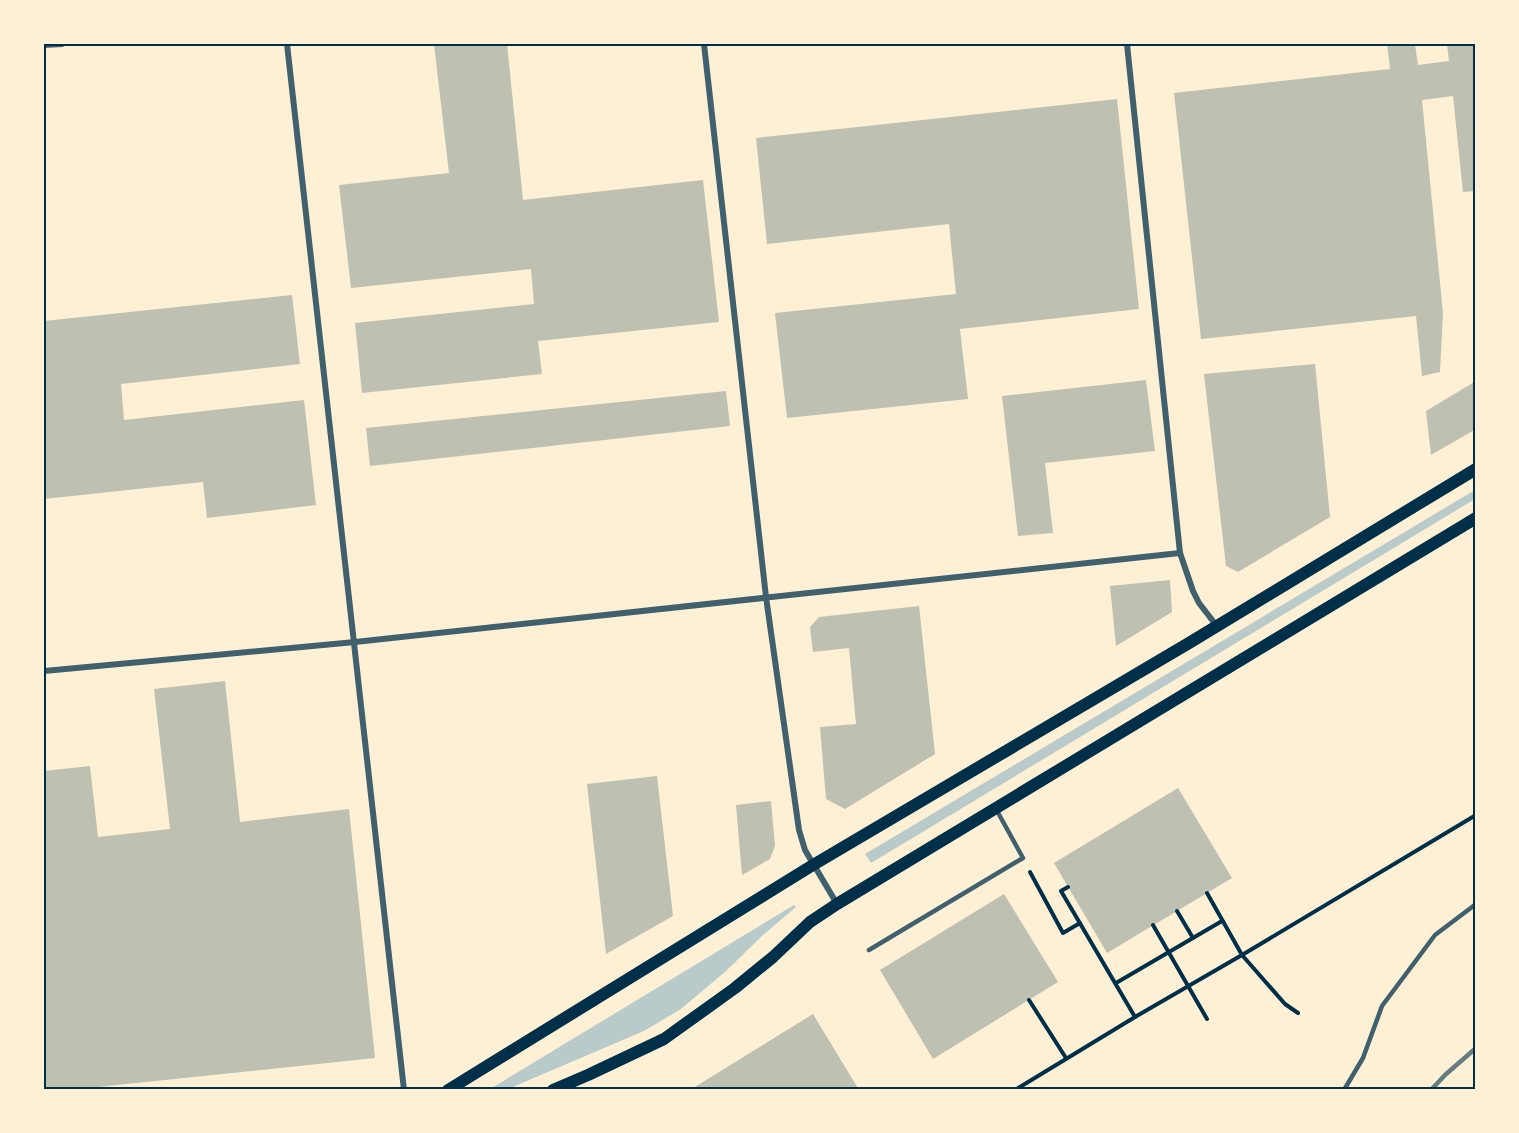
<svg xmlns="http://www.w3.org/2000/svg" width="1519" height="1133" viewBox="0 0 1519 1133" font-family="'Libre Baskerville',serif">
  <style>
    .green { fill: #b9caca }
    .building { fill: #bec0b2 }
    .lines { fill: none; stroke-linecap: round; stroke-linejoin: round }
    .path { stroke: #003049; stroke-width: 4 }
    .service { stroke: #3f606c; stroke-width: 4.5 }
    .minor { stroke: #3f606c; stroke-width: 6 }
    .secondary { stroke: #003049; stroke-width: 12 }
    .rail { stroke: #657d81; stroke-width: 4.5 }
    .neatline { fill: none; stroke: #003049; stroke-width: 2 }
  </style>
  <rect width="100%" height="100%" fill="#fdf0d5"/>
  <!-- green -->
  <g class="green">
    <polygon points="1475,490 1475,499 871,863 865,854"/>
    <polygon points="794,905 796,907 763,935 726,971 681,1009 644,1031 508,1089 490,1089"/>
  </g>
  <!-- building -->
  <g class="building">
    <polygon points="434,44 507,44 523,200 703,180 719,322 538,341 542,374 362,393 355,323 534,304 531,269 351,288 339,185 449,173"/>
    <polygon points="1387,44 1415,44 1418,65 1449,61 1447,44 1476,44 1476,191 1463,192 1453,96 1422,100 1443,313 1440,372 1422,376 1416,316 1201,339 1174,93 1390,69"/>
    <polygon points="1117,99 1139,309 960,329 968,399 787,418 775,313 956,294 949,224 767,244 756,138"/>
    <polygon points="292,295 300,364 121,384 124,420 304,400 316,505 207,518 203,482 44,499 44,321"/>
    <polygon points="1315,364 1330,517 1238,572 1226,566 1204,374"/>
    <polygon points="1146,380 1155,451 1045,463 1053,533 1018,536 1002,396"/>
    <polygon points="1476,381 1476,429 1431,455 1426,411"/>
    <polygon points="726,391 730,426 370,466 366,428"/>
    <polygon points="1170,580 1172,612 1116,646 1110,586"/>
    <polygon points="919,606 935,754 845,809 826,799 820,727 856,724 849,648 813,652 810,627 819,617"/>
    <polygon points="225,681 240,822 349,809 375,1058 88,1088 88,1090 44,1090 44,771 90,766 98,837 170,829 154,689"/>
    <polygon points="657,776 673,916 606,954 587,784"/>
    <polygon points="1178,788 1232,878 1107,953 1054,863"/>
    <polygon points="771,801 775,846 770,859 742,875 736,805"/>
    <polygon points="1004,894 1058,982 933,1059 880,970"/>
    <polygon points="813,1014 859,1090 690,1090"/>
  </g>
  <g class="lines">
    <!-- path -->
    <g class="path">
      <polyline points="1030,872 1063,933 1080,923"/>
      <polyline points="1068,887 1061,891 1135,1017 1242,955 1476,815"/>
      <polyline points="1207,893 1242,955 1285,1004 1298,1013"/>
      <polyline points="1177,911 1193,938"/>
      <polyline points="1153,925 1207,1019"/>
      <polyline points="1116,983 1222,921"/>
      <polyline points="1029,1000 1066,1058"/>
      <polyline points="1015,1090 1135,1017"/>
    </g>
    <!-- service -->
    <g class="service">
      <polyline points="869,950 1023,858 996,809"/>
      <polyline points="1344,1090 1363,1058 1382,1006 1435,935 1476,904"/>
    </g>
    <!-- minor -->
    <g class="minor">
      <polyline points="287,44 404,1090"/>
      <polyline points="704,44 766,597 799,830 805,850 837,904"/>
      <polyline points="1127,44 1180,553 1193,591 1199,603 1216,625"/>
      <polyline points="44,45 62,44"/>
      <polyline points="44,671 355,642 1180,553"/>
    </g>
    <!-- secondary -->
    <g class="secondary">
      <polyline points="448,1090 813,865 1189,643 1476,469"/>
      <polyline points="553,1090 588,1075 664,1039 735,988 773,957 810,922 837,904 1476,518"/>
    </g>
    <!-- rail -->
    <polyline class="rail" points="1431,1090 1445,1075 1476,1048"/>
  </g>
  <!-- border -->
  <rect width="1519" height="1133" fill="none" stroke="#fdf0d5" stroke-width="90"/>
  <rect x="45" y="45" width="1429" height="1043" class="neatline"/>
</svg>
